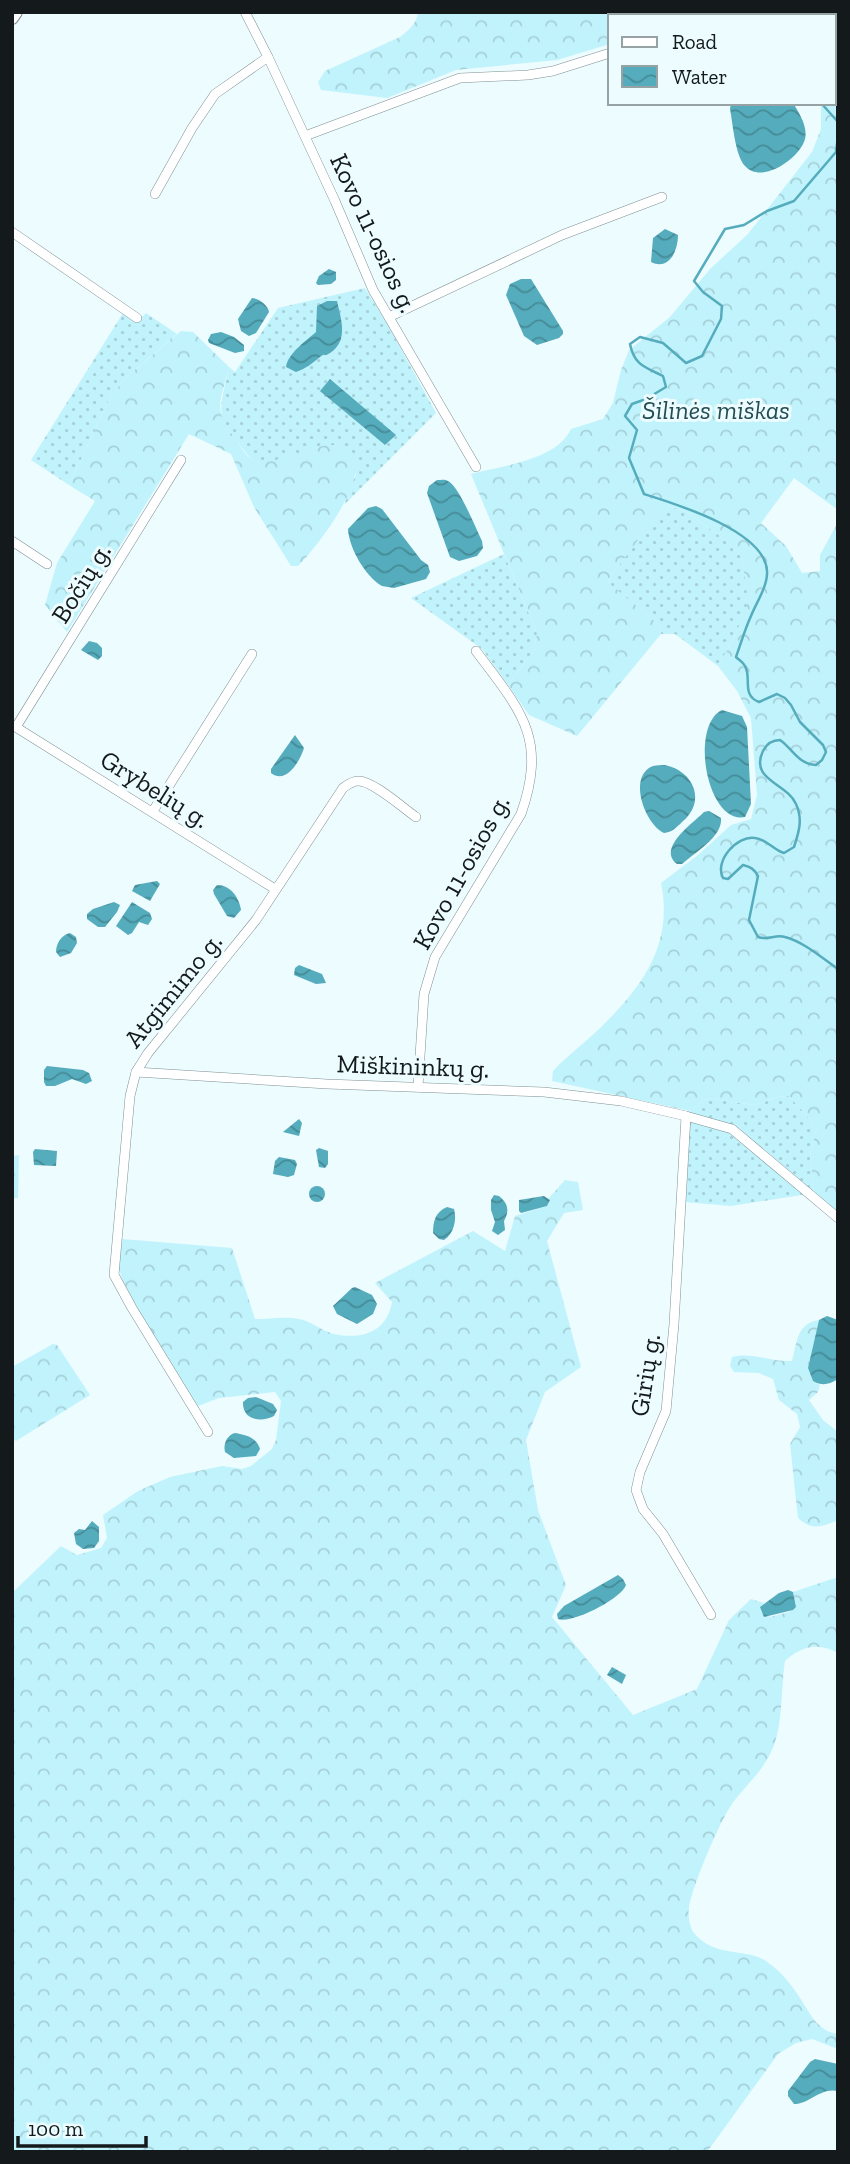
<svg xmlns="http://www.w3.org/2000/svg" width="850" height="2164" viewBox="0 0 850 2164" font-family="'Zilla Slab',serif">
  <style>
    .grass { fill: url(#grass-dots) }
    .forest { fill: url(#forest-crowns) }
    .water { fill: url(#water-waves) }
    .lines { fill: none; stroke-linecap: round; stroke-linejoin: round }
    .stream { stroke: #55acbc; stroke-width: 2.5 }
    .minor-casing { stroke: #819093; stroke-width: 10 }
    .highway-casing { stroke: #819093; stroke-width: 14 }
    .minor { stroke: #fff; stroke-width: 9 }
    .highway { stroke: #fff; stroke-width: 12 }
    .labels { text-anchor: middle; stroke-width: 6; stroke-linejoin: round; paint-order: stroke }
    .street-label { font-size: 26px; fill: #141a1b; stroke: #ecfcff }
    .park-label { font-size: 26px; font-style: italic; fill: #254d54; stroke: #ecfcff }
  </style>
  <defs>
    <pattern id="grass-dots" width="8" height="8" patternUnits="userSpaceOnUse" patternTransform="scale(1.75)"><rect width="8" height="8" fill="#c1f3fd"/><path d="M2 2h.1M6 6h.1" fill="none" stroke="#a5d0d8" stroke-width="1.8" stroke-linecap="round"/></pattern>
    <pattern id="forest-crowns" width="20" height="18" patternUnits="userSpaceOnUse" patternTransform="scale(1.75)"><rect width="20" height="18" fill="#c1f3fd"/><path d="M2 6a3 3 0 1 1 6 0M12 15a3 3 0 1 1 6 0" fill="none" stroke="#a5d0d8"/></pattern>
    <pattern id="water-waves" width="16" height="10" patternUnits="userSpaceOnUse" patternTransform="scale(1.75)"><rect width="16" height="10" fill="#55acbc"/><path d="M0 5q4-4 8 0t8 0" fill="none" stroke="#458b98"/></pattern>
  </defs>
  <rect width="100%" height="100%" fill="#ecfcff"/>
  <!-- grass -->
  <g class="grass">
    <path d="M365,288L389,327L436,413L344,505L356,474L256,462L251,459C217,415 216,422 229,367L235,372L278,308Z"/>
    <polygon points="123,313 137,322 146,313 177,334 124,379 110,398 69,485 31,460"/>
    <polygon points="669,506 686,512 723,538 742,557 749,602 735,636 718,666 675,634 661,634 658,624 609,584 611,576 660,510"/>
    <polygon points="504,554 537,633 534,650 508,685 482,649 411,598"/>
    <polygon points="789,1096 817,1127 810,1155 814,1193 731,1206 684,1202 690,1111 707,1098 755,1105 778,1097"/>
  </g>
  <!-- forest -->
  <g class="forest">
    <path d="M418,12H695L685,16H610V44L557,60L456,70L387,98L321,90L318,82L325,71L400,37C409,30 417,23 418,12Z"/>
    <path d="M817,12H838V510L794,478L761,523L786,546L802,573L820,571V555L838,522V1213L814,1193L810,1155L817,1127L789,1096L778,1097L755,1105L707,1098L690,1111L552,1081L553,1071C567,1056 583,1044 598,1030C641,989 674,945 661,883L698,855L731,825L751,819L757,795L751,718L737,691L718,666L735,636L748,602L742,557L723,538L686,512L669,506L660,511L611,576L609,583L658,624L661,634L577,736L529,715L508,685L534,650L537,633L471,474C502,466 557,460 571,429L603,419L613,403L621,370L629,350L670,317L710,269L748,234L812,152L821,129V103H834V16H817Z"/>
    <path d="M181,331L193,332L229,367C221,400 212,408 234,437C239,444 244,453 251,459C265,471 314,443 334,445C393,452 315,550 298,566H291L254,507L231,454L189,434L67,632L45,605L57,563L95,501L69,485L110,398L124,379Z"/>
    <polygon points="19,1155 18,1198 12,1198 12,1156"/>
    <path d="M565,1180L578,1182L583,1210L564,1213L547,1241L581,1367L545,1392L526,1440L538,1510L566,1585L552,1617L633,1715L697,1689L729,1620L751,1599L764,1603L760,1607L770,1617L789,1612L796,1606L793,1592L838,1577V1653C818,1642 801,1646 785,1661C781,1686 783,1722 774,1745C765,1769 749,1782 734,1801C721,1818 692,1886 689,1908C688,1915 689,1927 694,1933C716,1960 750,1946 770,1964C781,1972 791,1984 798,1995C810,2012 816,2031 838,2034V2049L812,2039L796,2043L778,2054L707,2152H12V1593L61,1546L77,1555L101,1548L107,1538L103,1515L138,1491L170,1477L222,1466L242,1469L251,1466L272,1449L276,1440L281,1401L275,1392L219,1398L198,1406L128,1297L118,1266L122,1239L232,1248L255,1319C269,1319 285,1316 299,1319C311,1321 322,1331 334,1334C362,1340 387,1332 392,1302L375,1283L473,1231L505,1251L515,1216L547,1206L549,1203V1198Z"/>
    <path d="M819,1320L808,1368L813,1381L820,1385L818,1392L809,1400L823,1420L838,1432V1520C821,1527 812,1531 798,1518L790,1444L800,1427L797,1414L779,1400L773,1379L759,1373L734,1372L730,1366L732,1357C753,1352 771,1362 792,1361C797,1342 797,1323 819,1320Z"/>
    <polygon points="53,1344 57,1345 90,1395 16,1441 12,1438 12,1367"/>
  </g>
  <!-- water -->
  <g class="water">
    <polygon points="742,12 802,12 803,16 730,16"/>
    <path d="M731,103H793C799,113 808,126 805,139C800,158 762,185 745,166C735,155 733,124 730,109Z"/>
    <path d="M665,229L678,235C678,251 669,271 651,262L653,238Z"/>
    <polygon points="329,269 336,272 336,280 331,284 318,285 316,283 319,276"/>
    <polygon points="521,279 531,279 563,331 563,334 559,338 537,345 524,336 506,295 510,284"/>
    <path d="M252,298C258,298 268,305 269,312L256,333L249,336L241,331L238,319Z"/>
    <path d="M327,301H337C341,319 349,341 330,353C322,358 327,352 320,357C311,364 307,368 296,372L286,367C288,353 306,341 316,332L317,306Z"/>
    <polygon points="221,332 234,337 244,345 244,351 235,353 209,343 208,340 211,334"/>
    <polygon points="330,379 396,435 385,445 320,391"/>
    <path d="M437,480C441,480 445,479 448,481C459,486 476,529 482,541L483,548L477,556L459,561L450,557L427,493L429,486Z"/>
    <path d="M376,506L382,509L421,560L428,565L430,572L426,579L394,588L382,586C365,576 349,548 348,529L368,508Z"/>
    <polygon points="89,641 97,643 102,648 102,656 98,660 81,650"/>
    <path d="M722,710L742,716L747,727L751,804L745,817C707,825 689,726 722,710Z"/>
    <path d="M295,735L304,748C300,761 286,785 271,773V769Z"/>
    <path d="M665,765C694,771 707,802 682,822C676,828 672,832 664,833C645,824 627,776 653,766C657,765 661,765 665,765Z"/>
    <path d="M709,811L721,818C723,837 694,853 682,864H677C657,848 692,824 704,812Z"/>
    <polygon points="157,881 160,884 150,901 132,891 135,885"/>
    <path d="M217,885C231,885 239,898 241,910L234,918L227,916L214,894L213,890Z"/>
    <polygon points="114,902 120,905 117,912 105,927 98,927 87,919 87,914 93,909"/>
    <polygon points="132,902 150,913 152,919 148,925 139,922 132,933 128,935 116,926"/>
    <path d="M70,933L76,937L77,943L71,953L60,957L56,952C56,944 61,935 70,933Z"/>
    <polygon points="299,965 322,974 326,983 316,984 294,975 295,968"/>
    <polygon points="47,1066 83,1070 89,1073 92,1081 86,1084 72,1079 55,1086 46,1086 44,1082 44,1070"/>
    <polygon points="299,1119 302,1123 299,1136 283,1132"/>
    <polygon points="319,1148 328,1151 328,1164 325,1168 319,1167 316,1150"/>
    <polygon points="35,1149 57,1151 56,1166 34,1165 33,1152"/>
    <polygon points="279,1157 295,1160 297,1164 294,1175 288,1177 273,1174 275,1161"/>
    <circle cx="317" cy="1194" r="8"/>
    <path d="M494,1195L499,1196C508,1203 510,1211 504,1221L505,1230L498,1235L492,1231L495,1222L491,1210V1200Z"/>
    <polygon points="544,1196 550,1200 547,1206 521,1213 519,1211 519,1200"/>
    <path d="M447,1207L454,1209C457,1219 454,1234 444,1240L439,1239L433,1233C433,1222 435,1212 447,1207Z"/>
    <polygon points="355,1287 372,1295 377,1304 373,1314 357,1324 337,1314 333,1306 352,1288"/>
    <path d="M827,1316L838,1320V1379C828,1385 822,1386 813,1381L808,1368L819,1320Z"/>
    <path d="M256,1397L273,1404L277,1410L274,1416C261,1423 242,1420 243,1402L248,1398Z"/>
    <path d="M235,1433C246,1435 256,1437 260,1449L256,1456L234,1458L225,1452C223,1444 227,1435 235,1433Z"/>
    <polygon points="92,1521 99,1527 99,1541 94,1548 83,1549 76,1544 74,1533 79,1529 85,1530"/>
    <path d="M618,1575L623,1579L626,1585C621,1599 572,1624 558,1619L557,1614L564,1606Z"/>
    <polygon points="788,1590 793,1592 796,1607 793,1610 764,1617 760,1607 779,1593"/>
    <polygon points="612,1667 626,1675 622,1684 607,1675"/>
    <path d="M815,2059L838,2064V2091C820,2087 810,2104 794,2104L788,2096V2091L810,2062Z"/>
  </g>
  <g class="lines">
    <!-- stream -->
    <g class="stream">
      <polyline points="824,12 826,16"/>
      <polyline points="821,103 838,122"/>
      <path d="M838,136L836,152L794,201L767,211L744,225L725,229L694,281L703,292L722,306L721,319L702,356L686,363L663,343L640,337L630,344C634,365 645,367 663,376L666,387L646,399L632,404L625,416L637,430L629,458L644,494C676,504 765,531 767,571C768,586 756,603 751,616C745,629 741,643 736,657C739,660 743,662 745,666C752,678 741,695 759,702L777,694L785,698L791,705L800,722L823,745L826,752L822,760L816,765C798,764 793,749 780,740C772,740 767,743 763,751C749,780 787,783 796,804C803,819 799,832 794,847L784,853C773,850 767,839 755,838C737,835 714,861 723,878L728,879L743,865C751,867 754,869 758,876L749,920L758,937C768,941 775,934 785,937C804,942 822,958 838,969"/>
    </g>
    <!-- minor casing -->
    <g class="minor-casing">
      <g id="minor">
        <polyline points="245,12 268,57 335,201 373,290 476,467"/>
        <polyline points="305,136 460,78 528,75 553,71 610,53"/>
        <polyline points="155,194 192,128 215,94 268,57"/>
        <polyline points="12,232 137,318"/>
        <polyline points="389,317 562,235 662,197"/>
        <polyline points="12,541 47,564"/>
        <polyline points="14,726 275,889"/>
        <polyline points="16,727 181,460"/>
        <polyline points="153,811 252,654"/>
        <polyline points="136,1072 327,1084 544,1092 621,1101 686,1116 732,1129 838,1218"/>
        <path d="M418,1087L424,994L435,957L521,814C548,737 520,710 476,651"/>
        <polyline points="686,1116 674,1324 666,1411 640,1472 636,1490 643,1509 663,1534 711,1615"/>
        <path d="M208,1432L132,1308L114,1275L130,1096L136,1072L148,1053L256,920L343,788C347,785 352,781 358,781C372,780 403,808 416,817"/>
      </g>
    </g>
    <!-- highway casing -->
    <g class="highway-casing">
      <polyline id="highway" points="12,18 16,12"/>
    </g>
    <!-- minor -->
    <use href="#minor" class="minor"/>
    <!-- highway -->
    <use href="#highway" class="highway"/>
  </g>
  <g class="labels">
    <!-- street labels -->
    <g class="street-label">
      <text transform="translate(374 233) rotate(65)" y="9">Kovo 11-osios g.</text>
      <text transform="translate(81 583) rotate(-58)" y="9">Bočių g.</text>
      <text transform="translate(155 789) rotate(32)" y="9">Grybelių g.</text>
      <text transform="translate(461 872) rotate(-61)" y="9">Kovo 11-osios g.</text>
      <text transform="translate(173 990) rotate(-51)" y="9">Atgimimo g.</text>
      <text transform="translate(413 1066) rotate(2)" y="9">Miškininkų g.</text>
      <text transform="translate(645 1375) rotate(-81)" y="9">Girių g.</text>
    </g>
    <!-- park labels -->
    <g class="park-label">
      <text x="716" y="419">Šilinės miškas</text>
    </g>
  </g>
  <!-- border -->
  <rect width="850" height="2164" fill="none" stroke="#141a1b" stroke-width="28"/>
  <!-- legend -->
  <rect x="608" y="14" width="228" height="91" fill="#ecfcff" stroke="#96a2a4" stroke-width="2"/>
  <rect x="622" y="37" width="35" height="10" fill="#ffffff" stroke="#96a2a4" stroke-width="2"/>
  <text x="672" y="49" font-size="21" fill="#141a1b">Road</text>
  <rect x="622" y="66" width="35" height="21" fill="url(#water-waves)" stroke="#96a2a4" stroke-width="2"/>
  <text x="672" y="84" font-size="21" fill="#141a1b">Water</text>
  <!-- scale -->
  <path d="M18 2136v10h128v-10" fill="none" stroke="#141a1b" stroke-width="3.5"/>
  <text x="28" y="2136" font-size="21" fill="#141a1b" stroke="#ecfcff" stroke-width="5" paint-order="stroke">100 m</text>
</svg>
